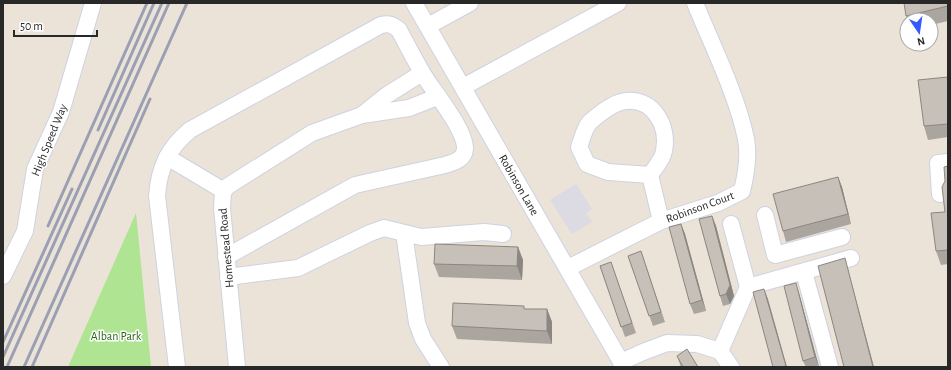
<svg xmlns="http://www.w3.org/2000/svg" width="951" height="370" viewBox="0 0 951 370" font-family="'Alegreya Sans',sans-serif">
  <style>
    .industrial { fill: #dcdae3 }
    .green { fill: #afe492 }
    .lines { fill: none; stroke-linecap: round; stroke-linejoin: round }
    .minor-casing { stroke: #ced2e1; stroke-width: 18 }
    .minor { stroke: #fff; stroke-width: 16 }
    .rail { stroke: #9b9fb3; stroke-width: 3 }
    .wall { fill: #aaa59e }
    .shaded-wall { fill: #8b8681 }
    .building { fill: #c6c0b8; stroke: #8b8681 }
    .labels { text-anchor: middle; stroke-width: 3; stroke-linejoin: round; paint-order: stroke }
    .street-label { font-size: 12px; fill: #282828; stroke: #fff }
    .park-label { font-size: 12px; fill: #286517; stroke: #fff }
  </style>
  <rect width="100%" height="100%" fill="#ebe3d8"/>
  <!-- industrial -->
  <polygon class="industrial" points="576,184 592,209 586,213 592,222 572,234 550,200"/>
  <!-- green -->
  <polygon class="green" points="136,213 151,367 68,367"/>
  <g class="lines">
    <!-- minor casing -->
    <g class="minor-casing">
      <g id="minor">
        <polyline points="414,3 624,367"/>
        <polyline points="428,26 470,3"/>
        <polyline points="463,87 618,3"/>
        <polyline points="362,115 387,95 422,73"/>
        <polyline points="167,157 224,191"/>
        <path d="M650,175L608,172L587,164L579,147C582,140 584,128 590,122C599,114 614,102 626,101C654,98 669,127 664,151C663,159 655,168 650,175L661,221"/>
        <polyline points="940,194 938,163 948,162"/>
        <polyline points="765,215 775,255 842,237"/>
        <polyline points="404,233 417,323 423,339 441,367"/>
        <path d="M568,268L661,221L718,203L742,191C746,175 749,156 746,139C737,95 712,45 695,3"/>
        <polyline points="804,272 830,367"/>
        <polyline points="3,276 25,231 35,169 61,112 93,3"/>
        <polyline points="228,277 298,268 370,233 384,228 421,237 484,232 503,234"/>
        <polyline points="748,287 851,258"/>
        <polyline points="720,351 748,287 731,224"/>
        <polyline points="621,362 643,352 667,343 697,344 720,351 731,367"/>
        <path d="M177,367L157,196C159,168 168,148 190,130L381,25C389,23 393,25 399,30C407,45 414,59 423,74C433,91 466,130 465,149C464,160 454,162 445,165L355,185L226,257"/>
        <polyline points="237,367 222,208 223,192 228,186 312,133 362,115 409,108 437,97"/>
      </g>
    </g>
    <!-- minor -->
    <use href="#minor" class="minor"/>
    <!-- rail -->
    <g class="rail">
      <polyline points="98,130 154,3"/>
      <polyline points="48,226 147,3"/>
      <polyline points="3,342 72,189"/>
      <polyline points="3,357 162,3"/>
      <polyline points="7,367 169,3"/>
      <polyline points="24,367 187,3"/>
      <polyline points="32,367 150,99"/>
    </g>
  </g>
  <!-- wall -->
  <g class="wall">
    <polygon points="948,3 948,21 931,25 931,20 908,20 906,16"/>
    <polygon points="948,77 948,137 928,140 924,126"/>
    <polygon points="948,166 948,264 941,265 936,251 945,212"/>
    <polygon points="838,177 842,187 851,224 786,242 783,231"/>
    <polygon points="712,216 716,226 734,296 730,304 723,306 720,296"/>
    <polygon points="681,224 685,234 706,311 694,314 690,304"/>
    <polygon points="518,247 523,260 522,280 439,277 434,264"/>
    <polygon points="641,251 665,322 653,326 628,256"/>
    <polygon points="611,262 636,333 625,337 600,266"/>
    <polygon points="799,293 819,367 806,367 803,361"/>
    <polygon points="525,309 547,309 552,322 552,344 457,339 452,326"/>
    <polygon points="677,356 698,367 681,367"/>
  </g>
  <!-- shaded-wall -->
  <g class="shaded-wall">
    <polygon points="838,177 842,187 851,224 848,214"/>
    <polygon points="712,216 716,226 734,296 730,304 726,294"/>
    <polygon points="681,224 685,234 706,311 702,300"/>
    <polygon points="518,247 523,260 522,280 517,266"/>
    <polygon points="845,258 848,269 874,367 873,367"/>
    <polygon points="796,283 799,293 819,367 815,357"/>
    <polygon points="764,289 768,299 787,367 786,367"/>
    <polygon points="547,309 552,322 552,344 547,331"/>
  </g>
  <!-- building -->
  <g class="building">
    <polygon points="904,3 948,3 948,6 906,16"/>
    <polygon points="948,77 948,124 924,126 918,80"/>
    <polygon points="948,166 948,250 936,251 931,213 945,212 942,187 945,181 944,167"/>
    <polygon points="838,177 848,214 783,231 773,194"/>
    <polygon points="712,216 730,285 726,294 720,296 699,219"/>
    <polygon points="681,224 702,300 690,304 669,227"/>
    <polygon points="435,244 518,247 517,266 434,264"/>
    <polygon points="641,251 661,312 649,316 628,256"/>
    <polygon points="845,258 873,367 844,367 818,266"/>
    <polygon points="611,262 632,323 621,327 600,266"/>
    <polygon points="796,283 815,357 803,361 784,286"/>
    <polygon points="764,289 786,366 781,367 773,367 753,292"/>
    <polygon points="453,303 524,306 524,309 547,309 547,331 452,326"/>
    <polygon points="687,349 698,367 683,367 677,356"/>
  </g>
  <g class="labels">
    <!-- street labels -->
    <g class="street-label">
      <text transform="translate(49 140) rotate(-68)" y="4">High Speed Way</text>
      <text transform="translate(519 185) rotate(60)" y="4">Robinson Lane</text>
      <text transform="translate(700 207) rotate(-20)" y="4">Robinson Court</text>
      <text transform="translate(226 248) rotate(-95)" y="4">Homestead Road</text>
    </g>
    <!-- park labels -->
    <g class="park-label">
      <text x="116" y="340">Alban Park</text>
    </g>
  </g>
  <!-- border -->
  <rect width="951" height="370" fill="none" stroke="#282828" stroke-width="8"/>
  <!-- north arrow -->
  <g transform="translate(919 32) rotate(167)"><circle r="19" fill="#ffffff" stroke="#a9a9a9"/>
  <path d="M0-3L7 15L0 10L-7 15Z" fill="#325afe"/>
  <text y="-6" font-size="11" font-weight="bold" text-anchor="middle" fill="#282828">N</text>
  </g>
  <!-- scale -->
  <path d="M14 30v6h83v-6" fill="none" stroke="#282828" stroke-width="2"/>
  <text x="20" y="30" font-size="12" fill="#282828" stroke="#ffffff" stroke-width="3" paint-order="stroke">50 m</text>
</svg>
